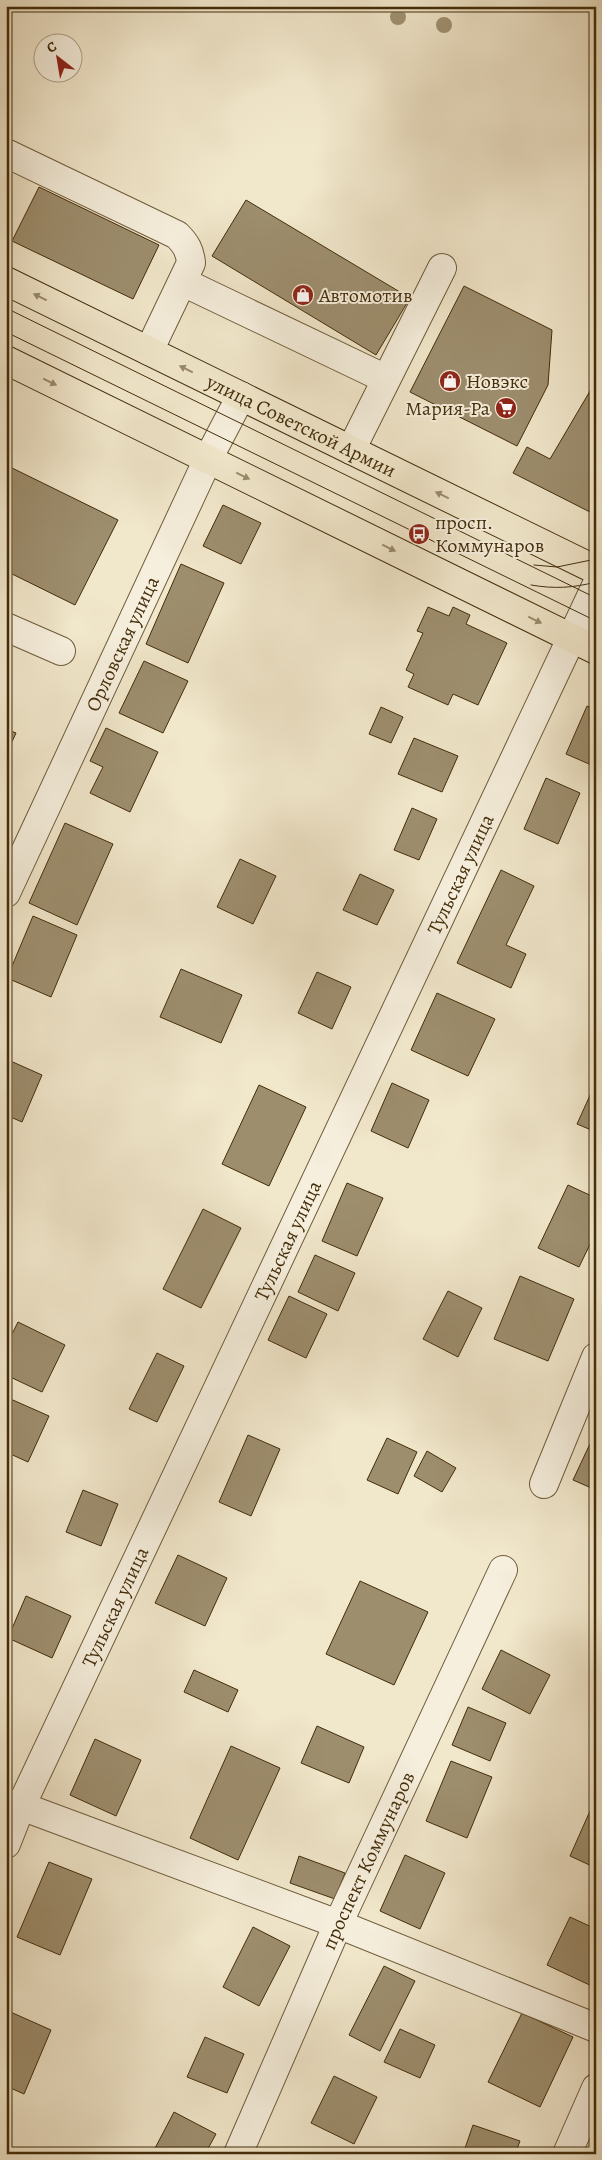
<svg xmlns="http://www.w3.org/2000/svg" width="602" height="2160" viewBox="0 0 602 2160" font-family="Alegreya,serif">
  <style>
    .building { fill: #9d8e6e; stroke: #432d0a }
    .lines { fill: none; stroke-linecap: round; stroke-linejoin: round }
    .minor-casing { stroke: #6e5c3a; stroke-width: 30 }
    .major-casing { stroke: #432d0a; stroke-width: 30 }
    .minor { stroke: #f6efdd; stroke-width: 28 }
    .major { stroke: #f1e7cb; stroke-width: 28 }
    .tram { stroke: #432d0a; stroke-width: 1 }
    .tree { fill: #a19272 }
    .oneway { fill: #9a8a6a }
    .labels { text-anchor: middle; stroke-width: 4; stroke-linejoin: round; paint-order: stroke }
    .poi-label { font-size: 20px; fill: #432d0a; stroke: #f6efdd; text-anchor: start }
    .street-label { font-size: 20px; fill: #432d0a; stroke: #f6efdd }
  </style>
  <rect width="100%" height="100%" fill="#f1e7cb"/>
  <filter id="stains"><feTurbulence type="fractalNoise" baseFrequency=".004" numOctaves="4"/><feColorMatrix values="0 0 0 0 .2 0 0 0 0 .09 0 0 0 0 .02 0 0 0 .5 -.17"/></filter>
  <radialGradient id="worn" r=".72"><stop offset=".6" stop-color="#630" stop-opacity="0"/><stop offset="1" stop-color="#630" stop-opacity=".3"/></radialGradient>
  <!-- building -->
  <g class="building">
    <polygon points="39,187 159,245 133,299 12,241"/>
    <polygon points="246,200 410,298 376,355 212,256"/>
    <polygon points="464,286 552,330 548,385 517,446 410,392"/>
    <polygon points="590,391 596,394 596,507 592,513 513,473 527,447 550,459"/>
    <polygon points="6,465 118,520 75,605 6,571"/>
    <polygon points="223,505 261,523 241,564 203,546"/>
    <polygon points="181,564 224,583 188,663 146,644"/>
    <polygon points="428,607 449,616 453,607 470,615 466,624 507,643 478,705 453,694 448,705 408,687 414,674 406,670 423,633 417,631"/>
    <polygon points="144,661 188,681 163,733 119,713"/>
    <polygon points="587,706 596,710 596,767 566,754"/>
    <polygon points="381,707 403,717 391,743 369,734"/>
    <polygon points="106,728 158,752 130,812 90,793 103,767 90,761"/>
    <polygon points="6,729 16,733 6,755"/>
    <polygon points="414,738 458,756 442,792 398,774"/>
    <polygon points="546,778 580,793 558,844 524,829"/>
    <polygon points="412,808 437,819 419,860 394,850"/>
    <polygon points="65,823 113,844 77,925 29,903"/>
    <polygon points="240,859 276,876 253,924 217,907"/>
    <polygon points="501,870 534,886 506,945 526,954 511,988 457,963"/>
    <polygon points="360,874 394,890 377,925 343,910"/>
    <polygon points="33,916 77,935 51,997 7,978"/>
    <polygon points="181,969 242,995 221,1043 160,1017"/>
    <polygon points="317,972 351,987 332,1029 298,1013"/>
    <polygon points="437,993 495,1019 468,1076 411,1050"/>
    <polygon points="6,1059 42,1075 22,1122 6,1115"/>
    <polygon points="596,1082 596,1132 577,1124"/>
    <polygon points="392,1083 429,1100 408,1148 371,1131"/>
    <polygon points="259,1085 306,1107 269,1186 222,1164"/>
    <polygon points="347,1183 383,1198 357,1256 322,1241"/>
    <polygon points="568,1185 596,1198 596,1232 579,1267 538,1248"/>
    <polygon points="203,1209 241,1228 201,1308 163,1289"/>
    <polygon points="315,1255 355,1273 338,1311 298,1292"/>
    <polygon points="520,1276 574,1299 548,1361 494,1339"/>
    <polygon points="448,1291 482,1308 458,1357 423,1339"/>
    <polygon points="289,1296 327,1314 306,1358 268,1340"/>
    <polygon points="18,1322 65,1345 42,1392 6,1375 6,1346"/>
    <polygon points="157,1353 184,1366 157,1422 129,1409"/>
    <polygon points="6,1397 49,1416 28,1462 6,1452"/>
    <polygon points="596,1431 596,1490 573,1480"/>
    <polygon points="248,1435 280,1449 251,1516 219,1502"/>
    <polygon points="387,1438 417,1452 398,1494 367,1480"/>
    <polygon points="427,1451 456,1468 442,1492 414,1476"/>
    <polygon points="83,1490 118,1504 101,1546 66,1532"/>
    <polygon points="178,1555 227,1578 205,1626 155,1603"/>
    <polygon points="360,1581 428,1612 394,1685 326,1654"/>
    <polygon points="26,1596 71,1616 52,1658 8,1638"/>
    <polygon points="501,1650 550,1675 530,1714 482,1689"/>
    <polygon points="194,1670 238,1690 228,1712 184,1692"/>
    <polygon points="468,1707 506,1723 490,1761 452,1745"/>
    <polygon points="317,1726 364,1747 349,1783 301,1763"/>
    <polygon points="95,1739 141,1760 116,1816 70,1795"/>
    <polygon points="231,1746 280,1768 238,1860 190,1838"/>
    <polygon points="451,1761 492,1777 467,1838 426,1821"/>
    <polygon points="594,1802 596,1803 596,1868 570,1856"/>
    <polygon points="405,1855 445,1873 420,1929 380,1911"/>
    <polygon points="299,1856 345,1873 335,1899 290,1883"/>
    <polygon points="49,1862 92,1879 60,1955 17,1937"/>
    <polygon points="570,1917 596,1929 596,1988 547,1965"/>
    <polygon points="253,1927 290,1946 259,2006 223,1987"/>
    <polygon points="384,1966 415,1981 380,2051 349,2035"/>
    <polygon points="6,2010 51,2030 24,2094 6,2086"/>
    <polygon points="522,2013 573,2037 540,2107 488,2082"/>
    <polygon points="400,2029 435,2045 420,2078 384,2062"/>
    <polygon points="205,2037 244,2054 227,2093 187,2077"/>
    <polygon points="334,2076 377,2097 354,2144 311,2123"/>
    <polygon points="174,2112 216,2134 205,2154 152,2154"/>
    <polygon points="473,2125 520,2141 515,2154 463,2154"/>
  </g>
  <g class="lines">
    <!-- minor casing -->
    <g class="minor-casing">
      <g id="minor">
        <path d="M6,153L177,235C186,244 190,251 191,263L149,351"/>
        <polyline points="183,282 386,379"/>
        <polyline points="351,450 442,268"/>
        <polyline points="6,627 61,651"/>
        <path id="s1" d="M6,893L208,459L241,396"/>
        <polyline points="544,1484 596,1357"/>
        <polyline points="6,1803 21,1806 338,1924 596,2028"/>
        <path id="s2" d="M6,1844L21,1806L596,586"/>
        <path id="s3" d="M238,2154L338,1924L503,1570"/>
        <polyline points="567,2154 596,2088"/>
      </g>
    </g>
    <!-- major casing -->
    <g class="major-casing">
      <g id="major">
        <path id="s4" d="M6,281L596,570"/>
        <polyline points="6,360 596,650"/>
      </g>
    </g>
    <!-- minor -->
    <use href="#minor" class="minor"/>
    <!-- major -->
    <use href="#major" class="major"/>
    <!-- tram -->
    <g class="tram">
      <polyline points="6,308 596,598"/>
      <polyline points="6,332 596,621"/>
      <polyline points="534,565 557,567 596,559"/>
      <path d="M531,585C554,589 573,588 596,582"/>
    </g>
  </g>
  <!-- trees -->
  <g class="tree">
    <circle cx="398" cy="17" r="8"/>
    <circle cx="444" cy="25" r="8"/>
  </g>
  <!-- one-way arrows -->
  <defs><path id="oneway-solid" d="M-6-.8H1V-3.2L6.5 0L1 3.2V.8H-6Z" transform="scale(1.25)"/></defs>
  <g class="oneway">
    <use href="#oneway-solid" transform="translate(40 297) rotate(-154)"/>
    <use href="#oneway-solid" transform="translate(186 369) rotate(-154)"/>
    <use href="#oneway-solid" transform="translate(50 382) rotate(26)"/>
    <use href="#oneway-solid" transform="translate(243 476) rotate(26)"/>
    <use href="#oneway-solid" transform="translate(442 495) rotate(-154)"/>
    <use href="#oneway-solid" transform="translate(389 548) rotate(26)"/>
    <use href="#oneway-solid" transform="translate(535 620) rotate(26)"/>
  </g>
  <!-- icons -->
  <defs>
    <g id="shop-disc" transform="scale(1.125)"><circle r="9.5" fill="#8f2418" stroke="#f6efdd"/><path d="M-5-2.5h2.3a2.7 3.5 0 0 1 5.4 0H5L5.5 6h-11ZM-1.5-2.5h3a1.5 2.3 0 0 0-3 0Z" fill="#fff"/></g>
    <g id="supermarket-disc" transform="scale(1.125)"><circle r="9.5" fill="#8f2418" stroke="#f6efdd"/><path d="M-6-5.5h2.5l.6 2H6L4.5 2H-2.5L-4.4-4H-6ZM-1.5 3.2a1.3 1.3 0 1 0 .1 0ZM3 3.2a1.3 1.3 0 1 0 .1 0Z" fill="#fff"/></g>
    <g id="bus-disc" transform="scale(1.125)"><circle r="9.5" fill="#8f2418" stroke="#f6efdd"/><path d="M-5-6H5V4H4V6H2V4H-2V6H-4V4H-5ZM-3.5-4V0h7V-4ZM-3.5 1.2v1.5H-2V1.2ZM2 1.2v1.5H3.5V1.2Z" fill="#fff"/></g>
  </defs>
  <g fill-rule="evenodd">
    <use href="#shop-disc" x="303" y="295"/>
    <use href="#shop-disc" x="450" y="381"/>
    <use href="#supermarket-disc" x="506" y="408"/>
    <use href="#bus-disc" x="419" y="534"/>
  </g>
  <g class="labels">
    <!-- poi labels -->
    <g class="poi-label">
      <text x="319" y="302">Автомотив</text>
      <text x="466" y="388">Новэкс</text>
      <text x="490" y="415" text-anchor="end">Мария-Ра</text>
      <text x="435" y="529">просп.<tspan x="435" dy="23">Коммунаров</tspan></text>
    </g>
    <!-- street labels -->
    <g class="street-label">
      <text dy="7" stroke="none"><textPath href="#s4" startOffset="329">улица Советской Армии</textPath></text>
      <text dy="7" stroke="none"><textPath href="#s1" startOffset="275">Орловская улица</textPath></text>
      <text dy="7" stroke="none"><textPath href="#s2" startOffset="1071">Тульская улица</textPath></text>
      <text dy="7" stroke="none"><textPath href="#s2" startOffset="666">Тульская улица</textPath></text>
      <text dy="7" stroke="none"><textPath href="#s2" startOffset="261">Тульская улица</textPath></text>
      <text dy="7" stroke="none"><textPath href="#s3" startOffset="321">проспект Коммунаров</textPath></text>
    </g>
  </g>
  <!-- margin -->
  <rect width="602" height="2160" fill="none" stroke="#f1e7cb" stroke-width="25"/>
  <rect x="8" y="8" width="587" height="2145" fill="none" stroke="#432d0a" stroke-width="2.5"/>
  <rect x="12" y="12" width="577" height="2135" fill="none" stroke="#432d0a"/>
  <!-- north arrow -->
  <g transform="translate(58 58) rotate(329)"><circle r="24" fill="#f6efdd" stroke="#aea189"/>
  <path d="M0-4L9 19L0 12L-9 19Z" fill="#8f2418"/>
  <text y="-8" font-size="14" font-weight="bold" text-anchor="middle" fill="#432d0a">С</text>
  </g>
  <rect width="100%" height="100%" filter="url(#stains)"/>
  <rect width="100%" height="100%" fill="url(#worn)"/>
</svg>
